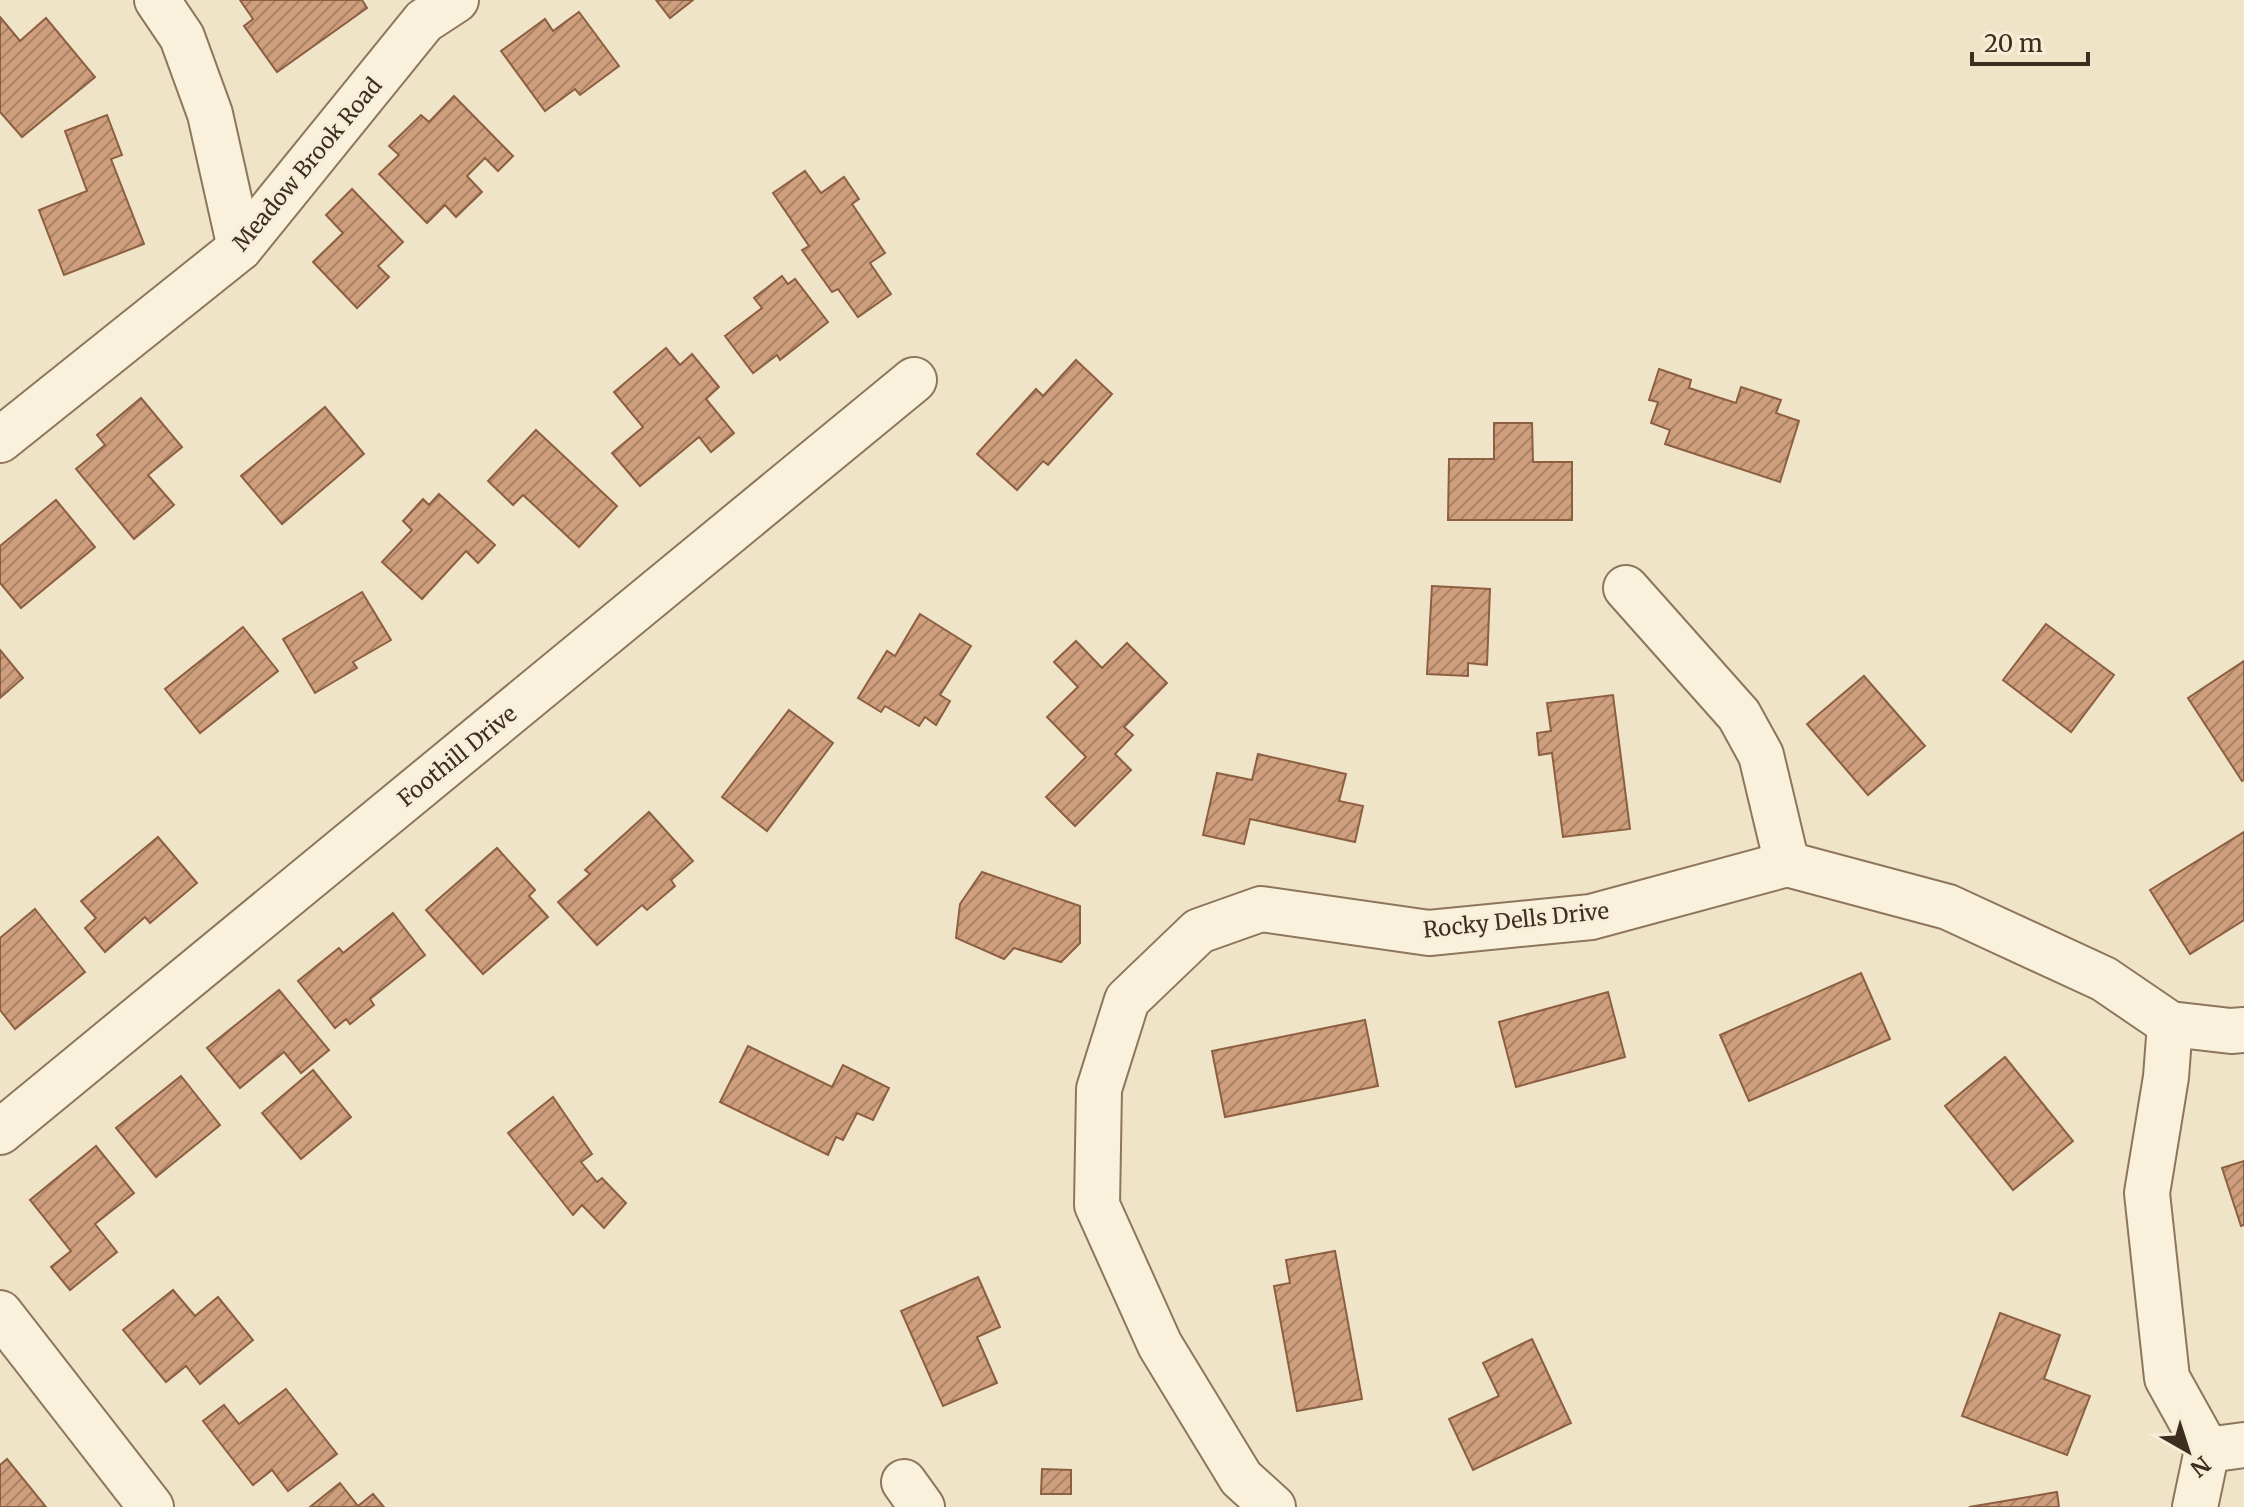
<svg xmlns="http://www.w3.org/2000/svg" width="2244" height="1507" viewBox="0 0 2244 1507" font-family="Merriweather,serif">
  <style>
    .building { fill: url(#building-hatch); stroke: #8d5f41; stroke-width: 2 }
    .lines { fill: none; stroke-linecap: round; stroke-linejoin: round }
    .minor-casing { stroke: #8d765c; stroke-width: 48 }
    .minor { stroke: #faf1dc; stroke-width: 44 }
    .labels { text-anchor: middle; stroke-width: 6; stroke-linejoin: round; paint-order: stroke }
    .street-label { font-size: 22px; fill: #3d2e20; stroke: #f7eed8 }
  </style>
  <defs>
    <pattern id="building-hatch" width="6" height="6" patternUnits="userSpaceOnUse" patternTransform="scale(2)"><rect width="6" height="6" fill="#cf9f7d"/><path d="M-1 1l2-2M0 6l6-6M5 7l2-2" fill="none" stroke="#a98266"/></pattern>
  </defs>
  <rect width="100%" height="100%" fill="#f0e4c8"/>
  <!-- building -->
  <g class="building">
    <polygon points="240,0 362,0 367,8 277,72 244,26 253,19"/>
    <polygon points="656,0 693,0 670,18"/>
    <polygon points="579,12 619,66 580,95 575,89 545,111 501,51 545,19 553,31"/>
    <polygon points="0,17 20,41 46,18 95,77 22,137 0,112"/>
    <polygon points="454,96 513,156 498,171 485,158 467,176 482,192 456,217 445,205 427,223 379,174 399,155 389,146 421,115 429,122"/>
    <polygon points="107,115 122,155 111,159 144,244 64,275 39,210 87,191 65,131"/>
    <polygon points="805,171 821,193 844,177 859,199 852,204 885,253 870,263 891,294 858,317 838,289 832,292 802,250 809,246 773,193"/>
    <polygon points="352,189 403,242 378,266 389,277 357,308 313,262 343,233 326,215"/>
    <polygon points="782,276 788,284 795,279 828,322 780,360 777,355 753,373 725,336 762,308 754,298"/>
    <polygon points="666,348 680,365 692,354 719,387 706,399 734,433 711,452 699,437 640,486 612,453 643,427 614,392"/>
    <polygon points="1076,360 1112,394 1048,465 1043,461 1017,490 977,454 1036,389 1043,396"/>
    <polygon points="1659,369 1691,380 1689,388 1736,403 1741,387 1781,400 1776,413 1799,421 1780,482 1665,444 1670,430 1651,423 1658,402 1649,400"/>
    <polygon points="141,398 182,447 148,475 174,505 134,539 76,469 105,445 97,435"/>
    <polygon points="325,407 364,454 282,524 241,476"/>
    <polygon points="1494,423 1532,423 1533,462 1572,462 1572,520 1448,520 1449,459 1494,459"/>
    <polygon points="536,430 617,506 579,547 523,495 513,505 488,481"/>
    <polygon points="439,494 495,545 478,563 466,551 422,599 382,562 412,530 403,521 423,499 429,505"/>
    <polygon points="56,500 95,547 21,608 0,583 0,546"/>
    <polygon points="1432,586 1490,589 1487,665 1468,663 1468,676 1427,674"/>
    <polygon points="362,592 391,640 353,662 357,668 315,693 283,639"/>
    <polygon points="920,614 971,646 940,695 950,701 936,725 925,717 919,726 885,706 881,712 858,698 887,651 895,656"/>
    <polygon points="2046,624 2114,675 2071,732 2003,680"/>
    <polygon points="243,627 278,671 200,733 165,689"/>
    <polygon points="1076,641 1102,668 1127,643 1167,683 1124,727 1133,735 1115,754 1131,770 1075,826 1046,797 1086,757 1047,717 1078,687 1054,662"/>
    <polygon points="0,650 23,678 0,698"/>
    <polygon points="2244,661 2244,780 2242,781 2188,698"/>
    <polygon points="1864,676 1925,746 1868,795 1807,724"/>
    <polygon points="1613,695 1630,829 1563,837 1552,753 1539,755 1537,733 1551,731 1547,703"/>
    <polygon points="789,710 833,743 767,831 722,797"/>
    <polygon points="1258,754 1346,774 1339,801 1363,806 1355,842 1250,819 1244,844 1203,835 1217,773 1252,780"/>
    <polygon points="649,812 693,861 671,880 675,886 647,910 642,905 597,945 558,902 590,874 585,870"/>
    <polygon points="2244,832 2244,920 2190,954 2150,890"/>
    <polygon points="158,837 197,883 150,923 145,917 105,952 85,928 96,918 81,901"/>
    <polygon points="497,848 535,890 529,896 548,917 483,974 426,910"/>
    <polygon points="982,872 1080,906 1080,943 1061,962 1014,948 1004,959 956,938 960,904"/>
    <polygon points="35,909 85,972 15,1029 0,1010 0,938"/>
    <polygon points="393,913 425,955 370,999 374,1005 350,1024 346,1019 335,1028 298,981 339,948 343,953"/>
    <polygon points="1861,973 1890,1039 1749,1101 1720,1035"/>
    <polygon points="279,990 329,1050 301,1073 284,1052 240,1088 207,1048"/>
    <polygon points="1608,992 1625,1057 1516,1087 1499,1022"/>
    <polygon points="1365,1020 1378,1086 1225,1117 1212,1051"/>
    <polygon points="748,1046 832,1087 843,1065 889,1088 873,1120 857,1113 843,1140 836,1137 828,1155 720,1102"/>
    <polygon points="2005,1057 2073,1141 2013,1190 1945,1106"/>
    <polygon points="313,1070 351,1117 301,1159 262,1113"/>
    <polygon points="181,1076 220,1125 156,1177 116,1128"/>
    <polygon points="553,1097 592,1154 581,1162 597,1182 602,1178 626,1203 604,1228 582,1205 573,1215 508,1133"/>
    <polygon points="96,1146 134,1193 95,1224 117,1252 70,1290 51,1267 71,1251 30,1200"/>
    <polygon points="2244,1161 2244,1225 2241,1226 2222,1168"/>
    <polygon points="1335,1251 1362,1399 1297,1411 1274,1286 1290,1283 1286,1260"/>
    <polygon points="978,1277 1000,1327 977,1337 997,1383 943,1406 901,1311"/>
    <polygon points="173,1290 195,1316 218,1297 253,1340 200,1384 186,1366 166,1382 123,1330"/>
    <polygon points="2000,1313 2060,1335 2044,1379 2090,1396 2067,1455 1962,1416"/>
    <polygon points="1532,1339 1571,1423 1473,1470 1449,1419 1499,1396 1483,1363"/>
    <polygon points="286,1389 337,1454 288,1491 272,1470 253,1485 203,1421 224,1405 239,1424"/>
    <polygon points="7,1459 46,1507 0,1507 0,1465"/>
    <polygon points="1042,1469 1071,1470 1071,1494 1041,1494"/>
    <polygon points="340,1483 358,1506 373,1494 384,1507 310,1507"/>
    <polygon points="2057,1492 2059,1507 1969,1507"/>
  </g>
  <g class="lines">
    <!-- minor casing -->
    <g class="minor-casing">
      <g id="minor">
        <polyline points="157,0 182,37 210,114 240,248"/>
        <polyline points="0,440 240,248 424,21 456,0"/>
        <polyline points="1626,588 1739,715 1761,755 1787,864"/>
        <polyline points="2170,1024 2166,1077 2147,1193 2167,1378 2207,1450"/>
        <polyline points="0,1132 914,380"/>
        <polyline points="0,1313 151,1507"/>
        <polyline points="2207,1450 2244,1445"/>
        <polyline points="904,1482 922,1507"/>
        <polyline points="1273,1507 1241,1478 1160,1345 1097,1205 1099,1089 1127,1000 1199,931 1261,909 1429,933 1591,917 1787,864 1948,907 2104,979 2170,1024 2231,1031 2244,1030"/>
        <polyline points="2195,1507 2207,1450"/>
      </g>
    </g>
    <!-- minor -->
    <use href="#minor" class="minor"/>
  </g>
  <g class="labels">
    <!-- street labels -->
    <g class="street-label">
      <text transform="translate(307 164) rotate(-50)" y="8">Meadow Brook Road</text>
      <text transform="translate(457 756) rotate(-39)" y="8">Foothill Drive</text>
      <text transform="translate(1516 920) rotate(-6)" y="8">Rocky Dells Drive</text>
    </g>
  </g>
  <!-- north arrow -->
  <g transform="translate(2188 1451) rotate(141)" stroke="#f7eed8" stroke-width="6" paint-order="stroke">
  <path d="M0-6L14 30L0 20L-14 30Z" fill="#3d2e20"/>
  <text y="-12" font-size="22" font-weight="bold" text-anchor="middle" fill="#3d2e20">N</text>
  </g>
  <!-- scale -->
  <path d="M1972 52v12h116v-12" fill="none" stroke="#3d2e20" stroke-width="4"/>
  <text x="1984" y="52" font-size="24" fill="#3d2e20" stroke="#f7eed8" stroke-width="6" paint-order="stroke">20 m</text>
</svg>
